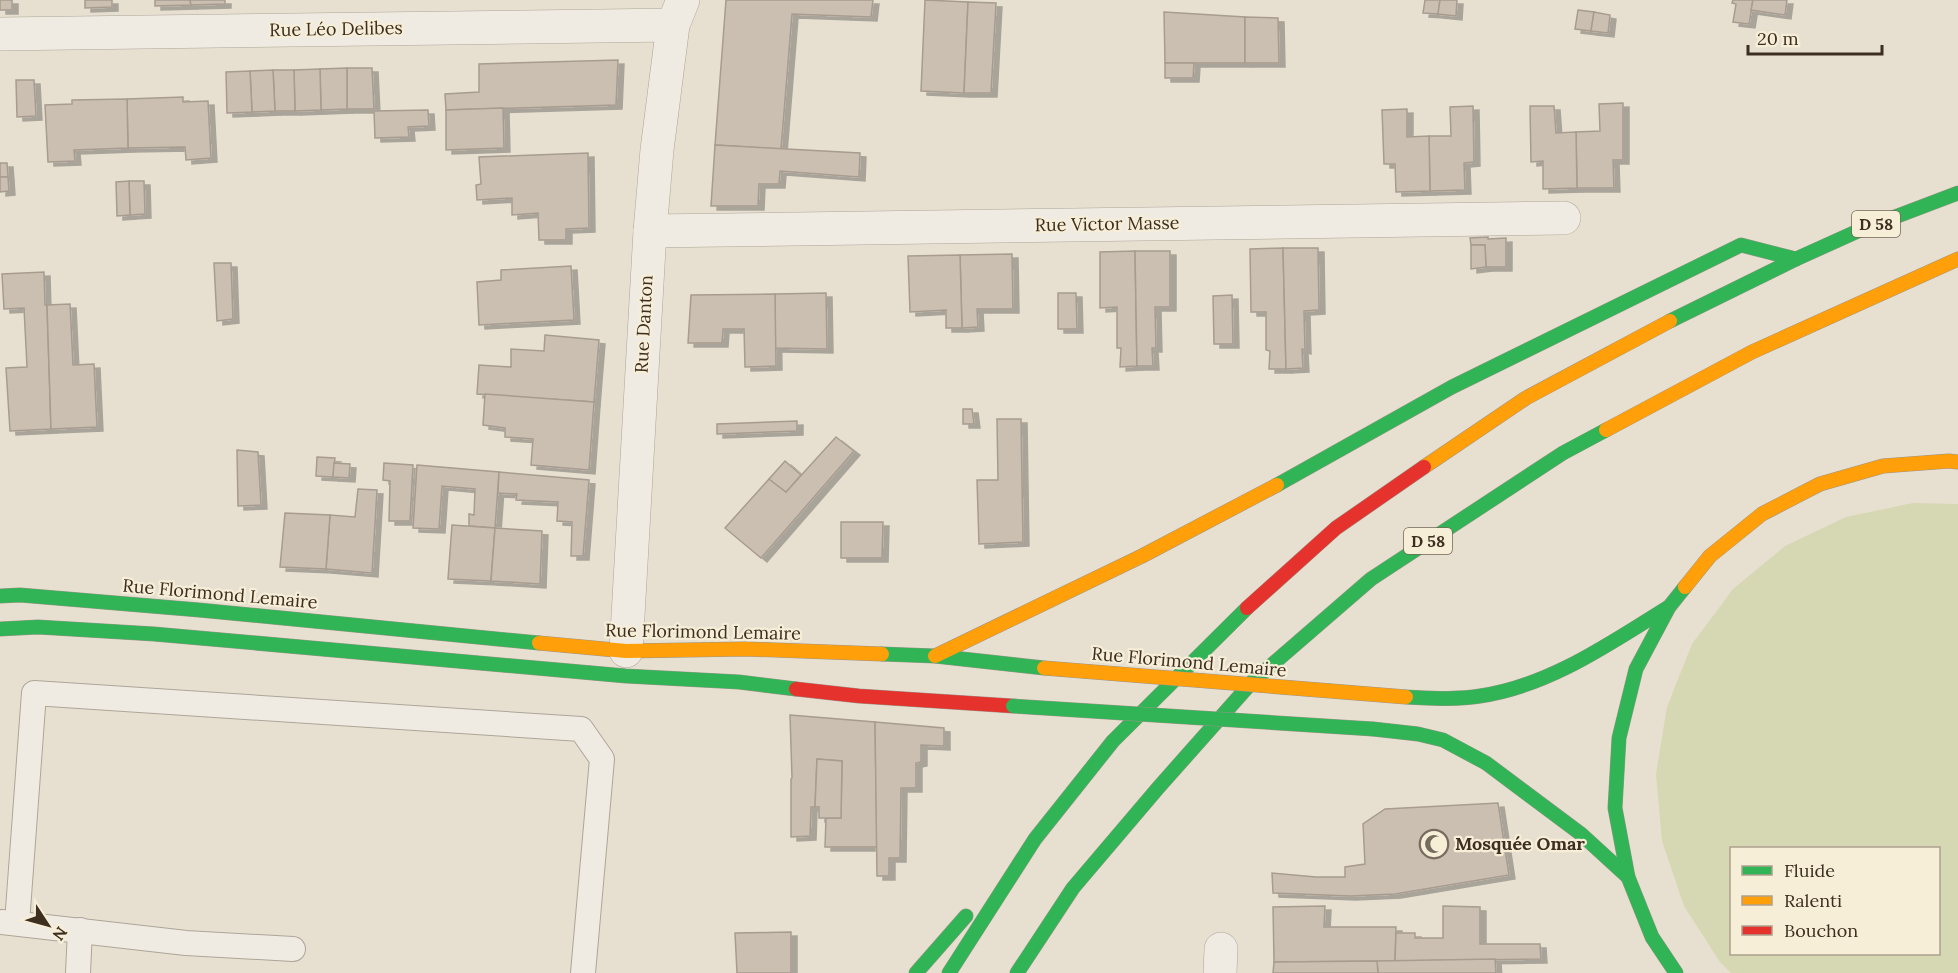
<svg xmlns="http://www.w3.org/2000/svg" width="1958" height="973" viewBox="0 0 1958 973" font-family="Lora,serif">
  <style>
    .green { fill: #d6d7b3; fill-rule: evenodd }
    .building { fill: #cbbfb2; stroke: #a89c90; stroke-width: 1.5; filter: url(#shadow) }
    .lines { fill: none; stroke-linecap: round; stroke-linejoin: round }
    .lane-casing { stroke: #ada599; stroke-width: 26 }
    .street-casing { stroke: #ada599; stroke-width: 34 }
    .fast-casing { stroke: #9c958a; stroke-width: 15 }
    .slow-casing { stroke: #9c958a; stroke-width: 15 }
    .jam-casing { stroke: #9c958a; stroke-width: 15 }
    .lane { stroke: #efebe3; stroke-width: 24 }
    .street { stroke: #efebe3; stroke-width: 33 }
    .fast { stroke: #30b455; stroke-width: 14 }
    .slow { stroke: #ff9f0a; stroke-width: 14 }
    .jam { stroke: #e5322d; stroke-width: 14 }
    .fast-bridge-casing { stroke: #9c958a; stroke-width: 15; stroke-linecap: butt }
    .slow-bridge-casing { stroke: #9c958a; stroke-width: 15; stroke-linecap: butt }
    .fast-bridge { stroke: #30b455; stroke-width: 14 }
    .slow-bridge { stroke: #ff9f0a; stroke-width: 14 }
    .labels { text-anchor: middle; stroke-width: 4.5; stroke-linejoin: round; paint-order: stroke }
    .shield { fill: #f7eed8; stroke: #756857; stroke-width: 1.5 }
    .shield-label { font-size: 16px; font-weight: bold; fill: #3d2e20 }
    .street-label { font-size: 18px; fill: #3d2e20; stroke: #f7eed8 }
    .poi-label { font-size: 18px; font-weight: bold; fill: #3d2e20; stroke: #f7eed8; text-anchor: start }
  </style>
  <defs>
    <filter id="shadow"><feDropShadow dx="6" dy="4" stdDeviation="0" flood-color="#0004"/></filter>
  </defs>
  <rect width="100%" height="100%" fill="#e7e0d1"/>
  <!-- green -->
  <path class="green" d="M1913,503L1958,504V973H1731L1720,962L1684,906L1662,841L1656,774L1667,707L1692,644L1733,589L1785,546L1846,517ZM1732,848H1938V954H1732Z"/>
  <!-- building -->
  <g class="building">
    <rect x="0" y="0" width="12" height="10"/>
    <polygon points="85,0 112,0 112,7 85,8"/>
    <polygon points="155,0 190,0 191,5 155,6"/>
    <polygon points="190,0 225,0 225,4 191,5"/>
    <polygon points="726,0 873,0 871,17 792,14 781,149 715,145"/>
    <polygon points="925,0 968,2 964,93 921,91"/>
    <polygon points="1425,0 1440,0 1438,14 1423,13"/>
    <polygon points="1440,0 1457,0 1456,16 1438,14"/>
    <polygon points="1733,0 1753,0 1749,24 1733,22 1736,4 1732,3"/>
    <polygon points="1753,0 1787,0 1785,15 1751,10"/>
    <polygon points="968,2 996,3 991,93 964,93"/>
    <polygon points="1578,10 1594,12 1591,31 1575,29"/>
    <polygon points="1164,12 1245,17 1245,63 1165,63"/>
    <polygon points="1594,12 1610,15 1608,33 1591,31"/>
    <polygon points="1245,17 1278,18 1279,63 1245,63"/>
    <polygon points="618,60 616,105 446,110 445,94 479,92 479,64"/>
    <polygon points="1165,63 1194,63 1193,78 1165,78"/>
    <polygon points="347,68 372,68 374,109 347,109"/>
    <polygon points="347,68 347,109 321,110 320,69"/>
    <polygon points="320,69 321,110 295,111 294,70"/>
    <polygon points="273,70 294,70 295,111 275,111"/>
    <polygon points="273,70 275,111 252,112 250,71"/>
    <polygon points="250,71 252,112 227,113 226,72"/>
    <polygon points="16,80 34,80 36,116 17,117"/>
    <polygon points="183,97 183,102 208,101 211,158 186,160 185,147 128,148 127,99"/>
    <polygon points="127,99 128,148 74,150 75,161 48,162 45,105 72,104 72,100"/>
    <polygon points="1623,103 1623,160 1613,160 1614,188 1577,188 1576,132 1600,131 1599,104"/>
    <polygon points="1473,106 1474,162 1464,163 1465,190 1430,191 1429,136 1451,136 1450,107"/>
    <polygon points="1530,106 1554,106 1556,133 1576,132 1577,188 1543,189 1543,161 1531,162"/>
    <polygon points="503,108 504,148 446,150 446,110"/>
    <polygon points="1407,109 1407,137 1429,136 1430,191 1396,192 1395,164 1384,164 1382,110"/>
    <polygon points="428,110 429,126 408,127 409,137 375,138 374,111"/>
    <polygon points="715,145 860,153 859,177 780,171 779,184 759,184 758,206 711,206"/>
    <polygon points="588,153 589,228 566,229 566,240 539,240 538,213 512,215 512,198 477,200 476,185 481,184 479,157"/>
    <polygon points="0,163 7,163 8,177 0,177"/>
    <polygon points="0,177 8,177 9,191 0,192"/>
    <polygon points="129,181 144,181 145,214 130,215"/>
    <polygon points="129,181 130,215 117,216 116,182"/>
    <polygon points="1488,237 1488,239 1506,238 1506,267 1486,267 1485,245 1471,245 1470,238"/>
    <polygon points="1471,245 1485,245 1486,267 1471,269"/>
    <polygon points="1283,248 1286,369 1269,369 1270,351 1266,350 1266,312 1251,312 1250,249"/>
    <polygon points="1283,248 1318,248 1319,310 1304,311 1305,350 1302,349 1303,368 1286,369"/>
    <polygon points="1135,251 1137,366 1120,367 1121,348 1117,348 1117,307 1100,308 1100,252"/>
    <polygon points="1135,251 1170,251 1170,307 1155,307 1156,348 1152,348 1153,366 1137,366"/>
    <polygon points="1012,254 1013,309 977,309 978,327 962,328 960,255"/>
    <polygon points="960,255 962,328 946,328 946,310 910,312 908,256"/>
    <polygon points="214,263 231,263 233,319 217,321"/>
    <polygon points="571,266 574,320 479,325 477,282 501,280 501,270"/>
    <polygon points="44,272 45,305 47,305 51,429 10,431 6,368 27,367 24,308 4,309 2,274"/>
    <polygon points="826,293 827,349 775,348 775,294"/>
    <polygon points="1058,293 1076,293 1077,329 1058,329"/>
    <polygon points="775,294 776,366 745,367 744,329 723,329 722,343 688,343 691,295"/>
    <polygon points="1232,295 1233,344 1214,344 1213,296"/>
    <polygon points="70,304 73,365 94,364 97,427 51,429 47,305"/>
    <polygon points="545,335 599,340 594,402 477,394 479,365 511,367 511,349 544,351"/>
    <polygon points="485,394 594,402 589,470 531,465 533,439 505,437 505,428 483,425"/>
    <polygon points="963,409 972,409 974,424 963,424"/>
    <polygon points="997,419 1021,419 1023,542 979,544 977,480 998,480"/>
    <polygon points="797,421 797,431 717,434 717,424"/>
    <polygon points="836,437 854,451 761,558 725,528 769,479 786,492"/>
    <polygon points="237,450 258,452 261,505 238,506"/>
    <polygon points="317,457 335,458 333,477 316,476"/>
    <polygon points="785,461 801,475 786,492 769,479"/>
    <polygon points="334,463 350,464 349,478 333,477"/>
    <polygon points="384,463 413,465 410,521 389,521 390,481 383,480"/>
    <polygon points="417,465 499,472 495,528 469,526 469,514 474,515 475,489 442,486 439,529 413,528"/>
    <polygon points="499,472 589,480 583,556 571,556 572,522 557,521 558,502 516,500 517,494 498,493"/>
    <polygon points="358,489 377,490 372,573 326,569 330,515 355,517"/>
    <polygon points="285,513 330,515 326,569 280,567"/>
    <polygon points="841,522 883,522 882,558 841,558"/>
    <polygon points="452,525 495,528 491,581 448,579"/>
    <polygon points="495,528 542,531 540,584 491,581"/>
    <polygon points="790,715 875,722 877,847 825,847 826,818 841,818 842,761 817,759 815,807 811,807 810,836 791,837 791,779 792,778"/>
    <polygon points="875,722 944,728 944,746 921,745 921,762 916,763 916,788 901,788 900,858 889,858 889,876 877,876"/>
    <polygon points="817,759 842,761 841,818 819,818 819,807 815,807"/>
    <polygon points="1498,803 1509,875 1395,894 1350,896 1273,893 1272,873 1316,877 1345,877 1345,867 1365,864 1363,824 1385,809"/>
    <polygon points="1325,906 1324,927 1396,927 1395,961 1274,962 1273,907"/>
    <polygon points="1443,906 1480,907 1480,944 1540,944 1541,959 1395,961 1396,933 1415,933 1415,938 1443,938"/>
    <polygon points="791,932 791,973 737,973 735,933"/>
    <polygon points="1495,959 1496,973 1378,973 1377,961"/>
    <polygon points="1377,961 1378,973 1273,973 1274,962"/>
  </g>
  <g class="lines">
    <!-- lane casing -->
    <g class="lane-casing">
      <g id="lane">
        <polyline points="2,922 186,943 293,949"/>
        <polyline points="17,923 34,693 581,729 602,759 583,973"/>
        <polyline points="78,973 80,930"/>
      </g>
    </g>
    <!-- street casing -->
    <g class="street-casing">
      <g id="street">
        <polyline points="0,34 673,25"/>
        <polyline points="650,231 1564,218"/>
        <polyline points="626,651 650,231 657,150 673,25 683,0"/>
        <polyline points="1220,973 1221,949"/>
      </g>
    </g>
    <!-- fast casing -->
    <g class="fast-casing">
      <g id="fast">
        <polyline points="1670,321 1796,259 1858,231 1958,193"/>
        <polyline points="1277,485 1452,387 1741,245 1796,259"/>
        <polyline points="0,596 20,595 199,610 539,643"/>
        <polyline points="0,629 38,627 154,634 626,676 739,682 796,689"/>
        <polyline points="882,654 935,656 1044,668"/>
        <path d="M1406,697C1430,698 1456,700 1480,696C1549,686 1609,644 1667,608"/>
        <polyline points="1373,729 1418,734 1443,740 1486,763 1581,834 1628,877"/>
        <polyline points="916,973 966,916"/>
        <polyline points="949,973 1035,839 1113,741 1247,608"/>
        <polyline points="1017,973 1073,888 1158,788 1252,682 1371,579 1563,453 1606,430"/>
        <polyline points="1676,973 1652,937 1628,877 1615,808 1619,738 1636,669 1669,607 1685,587"/>
      </g>
    </g>
    <!-- slow casing -->
    <g class="slow-casing">
      <g id="slow">
        <polyline points="1606,430 1752,352 1958,259"/>
        <polyline points="1424,467 1526,398 1670,321"/>
        <polyline points="1685,587 1710,556 1762,514 1820,484 1883,466 1949,461 1958,462"/>
        <polyline points="539,643 626,651 746,649 882,654"/>
        <polyline points="935,656 1142,556 1277,485"/>
      </g>
    </g>
    <!-- jam casing -->
    <g class="jam-casing">
      <g id="jam">
        <polyline points="1247,608 1336,528 1424,467"/>
        <polyline points="796,689 859,696 1013,706"/>
      </g>
    </g>
    <!-- lane -->
    <use href="#lane" class="lane"/>
    <!-- street -->
    <use href="#street" class="street"/>
    <!-- fast -->
    <use href="#fast" class="fast"/>
    <!-- slow -->
    <use href="#slow" class="slow"/>
    <!-- jam -->
    <use href="#jam" class="jam"/>
    <!-- fast-bridge casing -->
    <g class="fast-bridge-casing">
      <polyline id="fast-bridge" points="1013,706 1373,729"/>
    </g>
    <!-- slow-bridge casing -->
    <g class="slow-bridge-casing">
      <polyline id="slow-bridge" points="1044,668 1406,697"/>
    </g>
    <!-- fast-bridge -->
    <use href="#fast-bridge" class="fast-bridge"/>
    <!-- slow-bridge -->
    <use href="#slow-bridge" class="slow-bridge"/>
  </g>
  <!-- icons -->
  <defs>
    <g id="mosque-ring" transform="scale(1.5)"><circle r="9.5" fill="#f7eed8" stroke="#786c5e" stroke-width="1.5"/><path d="M3.5-4.9A6 6 0 1 0 3.5 4.9A5 5 0 1 1 3.5-4.9Z" fill="#786c5e"/></g>
  </defs>
  <g fill-rule="evenodd">
    <use href="#mosque-ring" x="1434" y="844"/>
  </g>
  <g class="labels">
    <!-- shield labels -->
    <g class="shield">
      <rect x="1852" y="211" width="48" height="26" rx="4.5"/>
      <rect x="1404" y="528" width="48" height="26" rx="4.5"/>
    </g>
    <g class="shield-label">
      <text x="1876" y="230">D 58</text>
      <text x="1428" y="547">D 58</text>
    </g>
    <!-- street labels -->
    <g class="street-label">
      <text transform="translate(336 29) rotate(-1)" y="6">Rue Léo Delibes</text>
      <text transform="translate(1107 224) rotate(-1)" y="6">Rue Victor Masse</text>
      <text transform="translate(644 324) rotate(-87)" y="6">Rue Danton</text>
      <text transform="translate(220 594) rotate(5)" y="6">Rue Florimond Lemaire</text>
      <text transform="translate(703 632) rotate(1)" y="6">Rue Florimond Lemaire</text>
      <text transform="translate(1189 662) rotate(5)" y="6">Rue Florimond Lemaire</text>
    </g>
    <!-- poi labels -->
    <g class="poi-label">
      <text x="1455" y="850">Mosquée Omar</text>
    </g>
  </g>
  <!-- legend -->
  <rect x="1730" y="847" width="210" height="108" fill="#f7eed8" stroke="#ada18e" stroke-width="1.5"/>
  <rect x="1742" y="866" width="30" height="9" fill="#30b455" stroke="#ada18e" stroke-width="1.5"/>
  <text x="1784" y="877" font-size="18" fill="#3d2e20">Fluide</text>
  <rect x="1742" y="896" width="30" height="9" fill="#ff9f0a" stroke="#ada18e" stroke-width="1.5"/>
  <text x="1784" y="907" font-size="18" fill="#3d2e20">Ralenti</text>
  <rect x="1742" y="926" width="30" height="9" fill="#e5322d" stroke="#ada18e" stroke-width="1.5"/>
  <text x="1784" y="937" font-size="18" fill="#3d2e20">Bouchon</text>
  <!-- north arrow -->
  <g transform="translate(48 925) rotate(126)" stroke="#f7eed8" stroke-width="4.5" paint-order="stroke">
  <path d="M0-4.5L10 22L0 15L-10 22Z" fill="#3d2e20"/>
  <text y="-9" font-size="16" font-weight="bold" text-anchor="middle" fill="#3d2e20">N</text>
  </g>
  <!-- scale -->
  <path d="M1748 45v9h134v-9" fill="none" stroke="#3d2e20" stroke-width="3"/>
  <text x="1757" y="45" font-size="18" fill="#3d2e20" stroke="#f7eed8" stroke-width="4.5" paint-order="stroke">20 m</text>
</svg>
